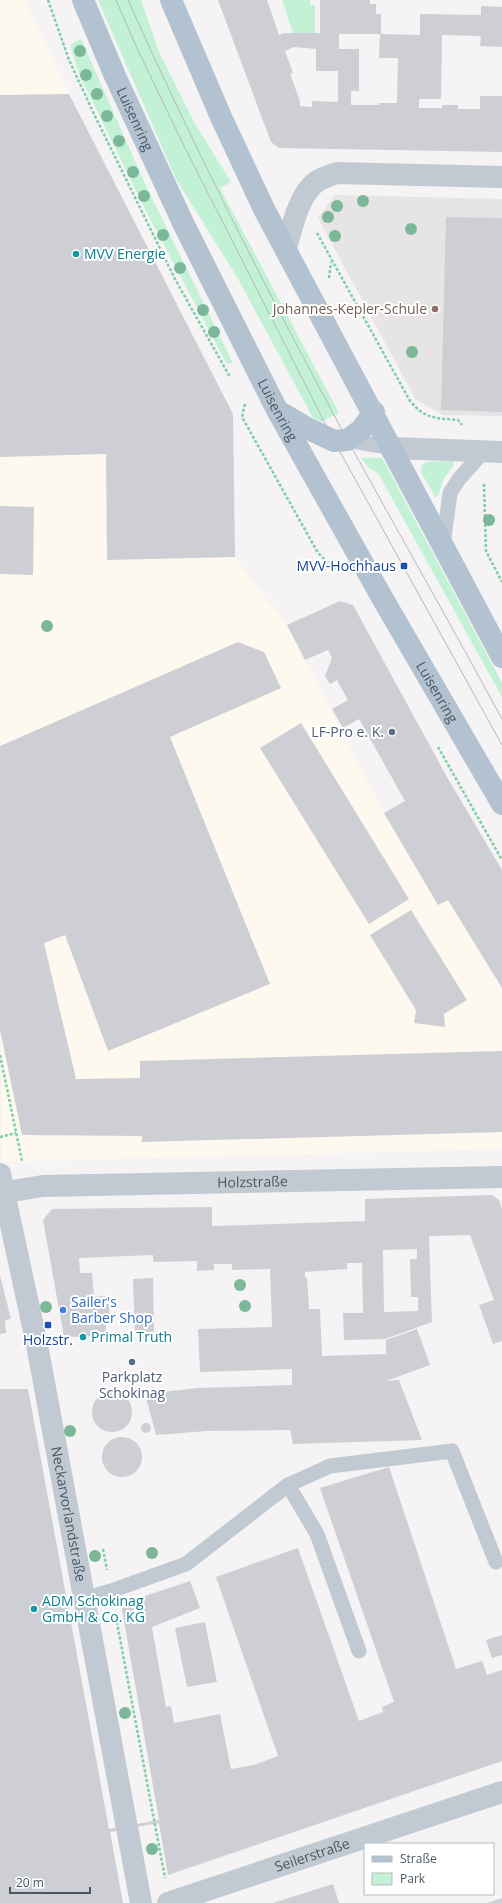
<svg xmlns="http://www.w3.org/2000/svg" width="502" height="1903" viewBox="0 0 502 1903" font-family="'Open Sans',sans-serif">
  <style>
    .commercial { fill: #fdf9ef }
    .education { fill: #e6e4e5 }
    .green { fill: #c3f1d5 }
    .building { fill: #cdcfd5; fill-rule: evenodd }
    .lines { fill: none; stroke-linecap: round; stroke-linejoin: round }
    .path { stroke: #7ad0a6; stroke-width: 2.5; stroke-dasharray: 3 2; stroke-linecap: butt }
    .lane { stroke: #c1cad2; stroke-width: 15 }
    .street { stroke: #c1cad2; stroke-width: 22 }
    .primary { stroke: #b3c2d1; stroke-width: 22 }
    .tram { stroke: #b5b8bd; stroke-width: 1 }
    .tree { fill: #7bb799 }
    .culture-dot { fill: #0f9aa8; stroke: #fff; stroke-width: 1.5 }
    .education-dot { fill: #8d6e63; stroke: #fff; stroke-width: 1.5 }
    .transit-dot { fill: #1a4fb4; stroke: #fff; stroke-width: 1.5 }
    .service-dot { fill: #5c6f8a; stroke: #fff; stroke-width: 1.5 }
    .shop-dot { fill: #3f7fe0; stroke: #fff; stroke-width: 1.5 }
    .labels { text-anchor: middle; stroke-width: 4; stroke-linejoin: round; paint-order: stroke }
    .street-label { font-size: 14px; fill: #4a5661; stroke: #fff }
    .culture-label { font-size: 14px; fill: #0d838f; stroke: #fff; text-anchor: start }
    .education-label { font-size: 14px; fill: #785e54; stroke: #fff; text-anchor: end }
    .transit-label { font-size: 14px; fill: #164399; stroke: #fff; text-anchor: end }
    .service-label { font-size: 14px; fill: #4e5e75; stroke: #fff; text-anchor: end }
    .shop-label { font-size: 14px; fill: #366cbe; stroke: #fff; text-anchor: start }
  </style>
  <rect width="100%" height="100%" fill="#f5f3f3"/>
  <!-- commercial -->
  <polygon class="commercial" points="0,0 25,0 69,94 233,414 235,558 287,625 384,813 438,905 448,900 502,988 502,1149 1,1162"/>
  <!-- education -->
  <polygon class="education" points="335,195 502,199 502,416 443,415 416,400 318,218"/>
  <!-- green -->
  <g class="green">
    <polygon points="98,0 141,0 159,52 194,122 231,182 220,188 339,413 321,422 313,418 237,277 176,179"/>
    <polygon points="282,0 310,0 310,5 315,5 315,33 293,33"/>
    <polygon points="81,39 146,186 233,363 227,364 147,213 79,74 70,45"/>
    <polygon points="361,458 382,458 502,683 502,697 378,473 369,468"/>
    <polygon points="453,461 453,467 444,478 438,496 435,497 421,472 422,465 426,462"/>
  </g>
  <!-- building -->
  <g class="building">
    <path d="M218,0H267L279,35L284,33H320V0H370V4H376V14H381V34L420,35V14L481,15V6L502,7V47L480,46L481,36L442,35L441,99H419V108H442V105H458V109H480V96H502V152L279,148L271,142ZM339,34H380L379,58H398L397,103H379V105H351V91H359V49H339ZM294,47L316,49V71H338V102L312,101V107L300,106V101L290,74L293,73L285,51Z"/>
    <polygon points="69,94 233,414 235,557 107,560 106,454 0,457 0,95"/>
    <polygon points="446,217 502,218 502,412 441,410"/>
    <polygon points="0,506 34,507 33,575 0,574"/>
    <polygon points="340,601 353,605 447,777 502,870 502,988 448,900 438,905 384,813 405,801 359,719 343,728 332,709 348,700 337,680 330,684 325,676 332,658 328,650 305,660 287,625"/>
    <polygon points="238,642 264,652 281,688 170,737 270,984 108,1051 65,935 44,943 76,1079 140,1078 140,1061 502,1051 502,1132 142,1142 142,1136 22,1135 0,1030 0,746"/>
    <polygon points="301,723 409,899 369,924 260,748"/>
    <polygon points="411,910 467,1000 444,1014 445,1027 414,1023 416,1010 370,935"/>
    <path d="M492,1195L499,1200L502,1209V1341L493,1344L479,1305L494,1300L470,1235L429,1236L432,1322L385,1339L344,1340L343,1313H363L362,1263H347V1269L305,1272V1278H307L309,1309H320L322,1356L386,1354V1340L417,1329L430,1365L386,1381L399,1380L422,1440L293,1444L290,1430L207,1431L156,1435L145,1394L198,1388L292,1385V1369L200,1372L198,1329L272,1327L270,1269L232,1270V1264H214V1270L197,1271V1261L153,1262V1255L79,1258L80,1273H92L94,1297L105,1296V1304H109L110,1324H106V1336L64,1337L43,1220L52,1209L212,1207V1226L248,1225L365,1221V1199ZM417,1249V1259H410L411,1297H418V1311L384,1312L383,1250Z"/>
    <polygon points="0,1275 11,1319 5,1320 6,1333 0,1334"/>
    <polygon points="153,1278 154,1333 135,1334 133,1279"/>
    <polygon points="0,1389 28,1389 109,1829 159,1820 121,1604 190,1581 200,1608 152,1627 166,1707 171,1706 174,1723 220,1714 231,1769 254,1765 278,1756 216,1577 298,1548 359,1721 383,1712 382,1707 394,1702 320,1488 389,1467 456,1669 482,1661 487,1675 502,1670 502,1761 168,1875 159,1823 110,1832 123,1903 0,1903"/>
    <circle cx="112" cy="1412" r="20"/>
    <circle cx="146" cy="1428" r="5"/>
    <circle cx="122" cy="1457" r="20"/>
    <polygon points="205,1622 217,1682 187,1687 175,1628"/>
    <polygon points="502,1635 502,1655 492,1658 486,1640"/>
    <polygon points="333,1884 339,1903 273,1903"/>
    <polygon points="502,1898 502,1903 487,1903"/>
  </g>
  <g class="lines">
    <!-- path -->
    <g class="path">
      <polyline points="48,0 69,60 94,114 175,279 230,377"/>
      <path d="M317,233L410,401C425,419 435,418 458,420L462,425"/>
      <polyline points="329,278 331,262"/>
      <polyline points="245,404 242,417 318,553 337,571"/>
      <polyline points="484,484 486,551 502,582"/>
      <polyline points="438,747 502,860"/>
      <polyline points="0,1055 22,1161"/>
      <polyline points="0,1137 16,1133"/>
      <polyline points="103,1549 107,1570"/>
      <polyline points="115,1612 165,1878"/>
    </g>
    <!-- lane -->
    <g class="lane">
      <polyline points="347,440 392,448"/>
      <polyline points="443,545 450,493 459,479 484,451"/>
      <polyline points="288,1485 317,1534 359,1651"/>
      <polyline points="84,1599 111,1591 186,1564 288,1485 330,1466 452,1451 496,1562"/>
    </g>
    <!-- street -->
    <g class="street">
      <path d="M286,248C292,227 299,192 319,180C325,177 331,175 337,173L502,177"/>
      <polyline points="392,448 502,452"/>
      <path id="s1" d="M0,1174L37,1345L141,1903"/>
      <path id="s2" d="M0,1193L43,1186L502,1177"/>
      <path id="s3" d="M168,1903L502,1792"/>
    </g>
    <!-- primary -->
    <g class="primary">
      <path id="s4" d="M83,0L115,76L184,225L277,410L384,601L502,804"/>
      <polyline points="171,0 221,117 264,209 502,657"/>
      <polyline points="278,411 307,428 334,441 347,440 361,430 374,412"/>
    </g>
    <!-- tram -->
    <g class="tram">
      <polyline points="116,0 136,46 183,144 334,441 502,745"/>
      <path d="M128,0C195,150 270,297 348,441C399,534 452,626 502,719"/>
    </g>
  </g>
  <!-- trees -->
  <g class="tree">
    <circle cx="80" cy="51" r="6"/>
    <circle cx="86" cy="75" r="6"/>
    <circle cx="97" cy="94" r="6"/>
    <circle cx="107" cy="116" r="6"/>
    <circle cx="119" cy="141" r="6"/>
    <circle cx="133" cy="172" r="6"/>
    <circle cx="144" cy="196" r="6"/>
    <circle cx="363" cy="201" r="6"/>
    <circle cx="337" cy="206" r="6"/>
    <circle cx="328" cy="217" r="6"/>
    <circle cx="411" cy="229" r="6"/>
    <circle cx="163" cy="235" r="6"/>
    <circle cx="335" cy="236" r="6"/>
    <circle cx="180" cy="268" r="6"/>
    <circle cx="203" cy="310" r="6"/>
    <circle cx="214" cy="332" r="6"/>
    <circle cx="412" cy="352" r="6"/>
    <circle cx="489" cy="520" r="6"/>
    <circle cx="47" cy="626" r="6"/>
    <circle cx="240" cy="1285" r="6"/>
    <circle cx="245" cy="1306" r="6"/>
    <circle cx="46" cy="1307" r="6"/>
    <circle cx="70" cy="1431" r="6"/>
    <circle cx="152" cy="1553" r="6"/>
    <circle cx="95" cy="1556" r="6"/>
    <circle cx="125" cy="1713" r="6"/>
    <circle cx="152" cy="1849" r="6"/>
  </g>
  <!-- markers -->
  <g class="culture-dot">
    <circle cx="76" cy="254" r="4"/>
    <circle cx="83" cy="1337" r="4"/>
    <circle cx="34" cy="1609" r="4"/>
  </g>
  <circle class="education-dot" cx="435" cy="309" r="4"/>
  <g class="transit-dot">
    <rect x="400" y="562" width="8" height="8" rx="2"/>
    <rect x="44" y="1321" width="8" height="8" rx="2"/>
  </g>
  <g class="service-dot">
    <circle cx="392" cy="732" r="4"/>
    <circle cx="132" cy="1362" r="4"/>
  </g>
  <circle class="shop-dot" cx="63" cy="1310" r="4"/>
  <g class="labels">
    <!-- street labels -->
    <g class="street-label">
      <text dy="5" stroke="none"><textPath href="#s4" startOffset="130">Luisenring</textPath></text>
      <text dy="5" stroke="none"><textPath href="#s4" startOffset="454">Luisenring</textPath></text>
      <text dy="5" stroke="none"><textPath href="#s4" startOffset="778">Luisenring</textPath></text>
      <text dy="5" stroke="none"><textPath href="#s2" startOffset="253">Holzstraße</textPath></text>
      <text dy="5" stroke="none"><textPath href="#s1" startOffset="347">Neckarvorlandstraße</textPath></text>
      <text dy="5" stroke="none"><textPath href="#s3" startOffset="152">Seilerstraße</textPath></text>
    </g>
    <!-- culture labels -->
    <g class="culture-label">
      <text x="84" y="259">MVV Energie</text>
      <text x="91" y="1342">Primal Truth</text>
      <text x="42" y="1606">ADM Schokinag<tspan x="42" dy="16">GmbH &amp; Co. KG</tspan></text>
    </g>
    <!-- education labels -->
    <g class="education-label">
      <text x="427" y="314">Johannes-Kepler-Schule</text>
    </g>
    <!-- transit labels -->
    <g class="transit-label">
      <text x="396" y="571">MVV-Hochhaus</text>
      <text x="48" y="1345" text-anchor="middle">Holzstr.</text>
    </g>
    <!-- service labels -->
    <g class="service-label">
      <text x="384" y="737">LF-Pro e. K.</text>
      <text x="132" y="1382" text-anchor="middle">Parkplatz<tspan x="132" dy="16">Schokinag</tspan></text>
    </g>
    <!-- shop labels -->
    <g class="shop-label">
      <text x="71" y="1307">Sailer's<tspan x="71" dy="16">Barber Shop</tspan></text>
    </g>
  </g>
  <!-- legend -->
  <rect x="364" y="1843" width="130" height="52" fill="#ffffff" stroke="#b7bbc0"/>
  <rect x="372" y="1856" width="20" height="6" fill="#b3c2d1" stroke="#b7bbc0"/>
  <text x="400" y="1863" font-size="12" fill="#4a5661">Straße</text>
  <rect x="372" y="1873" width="20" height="12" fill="#c3f1d5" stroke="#b7bbc0"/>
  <text x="400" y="1883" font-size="12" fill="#4a5661">Park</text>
  <!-- scale -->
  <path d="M10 1887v6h80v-6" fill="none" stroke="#4a5661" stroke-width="2"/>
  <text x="16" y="1887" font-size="12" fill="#4a5661" stroke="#ffffff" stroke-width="3" paint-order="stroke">20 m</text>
</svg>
